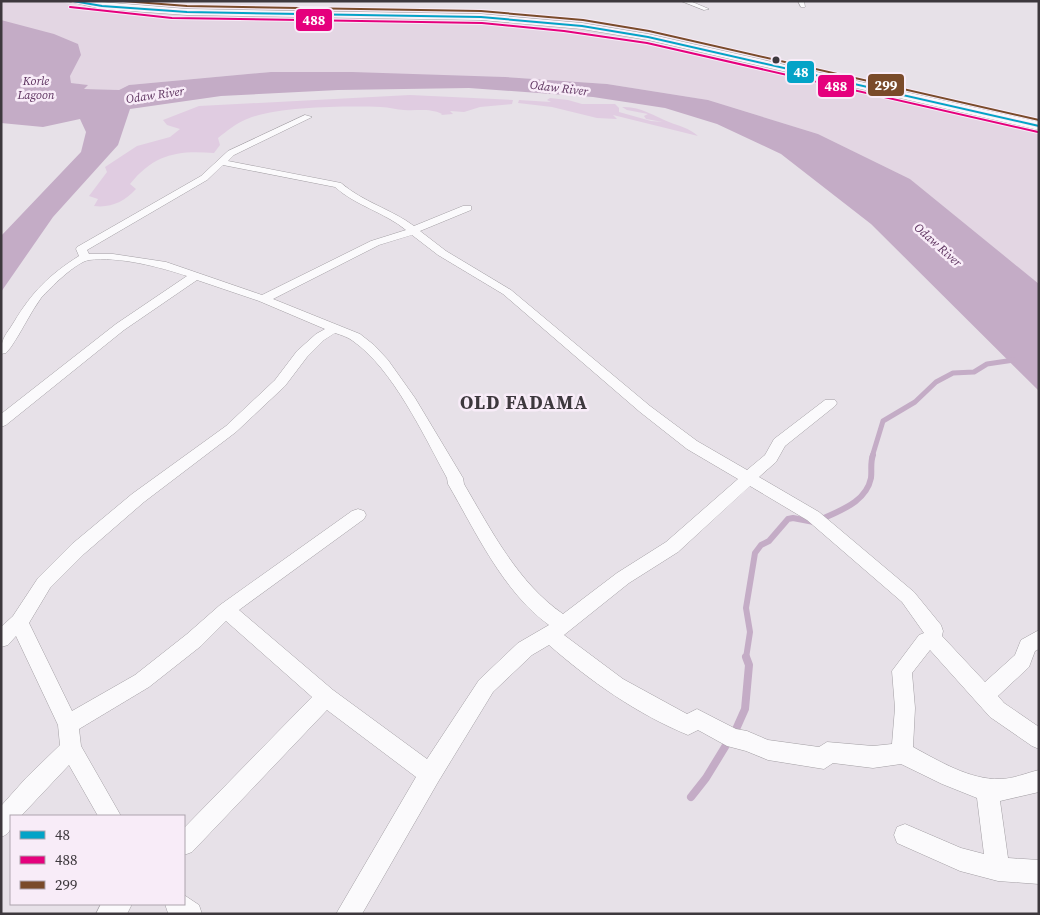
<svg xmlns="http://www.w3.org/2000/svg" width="1040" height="915" viewBox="0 0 1040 915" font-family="'Source Serif 4',serif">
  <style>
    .built { fill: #e3d6e3 }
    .green { fill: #e0cce1 }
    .water { fill: #c4acc6 }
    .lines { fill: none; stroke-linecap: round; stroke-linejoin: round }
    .stream-far2 { stroke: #c4acc6; stroke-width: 5 }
    .stream-far1 { stroke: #c4acc6; stroke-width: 6 }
    .stream { stroke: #c4acc6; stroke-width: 8 }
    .street-casing { stroke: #a39fa4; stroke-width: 1 }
    .primary-casing { stroke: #a39fa4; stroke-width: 1 }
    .street { fill: #fbfafc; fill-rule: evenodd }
    .primary { fill: #fbfafc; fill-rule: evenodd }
    .bus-1-casing { stroke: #f8ecf8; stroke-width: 4 }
    .bus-2-casing { stroke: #f8ecf8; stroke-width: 4 }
    .bus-3-casing { stroke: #f8ecf8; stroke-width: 4 }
    .bus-1 { stroke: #03a3c7; stroke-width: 2 }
    .bus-2 { stroke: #e5007d; stroke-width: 2 }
    .bus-3 { stroke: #7a4b2a; stroke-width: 2 }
    .bus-dot { fill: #3d383d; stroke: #f8ecf8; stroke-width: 2 }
    .labels { text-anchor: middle; stroke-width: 5; stroke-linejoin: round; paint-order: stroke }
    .far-water-label { font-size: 12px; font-style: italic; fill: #5d335f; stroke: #f8ecf8 }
    .district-label { font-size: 19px; font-weight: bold; letter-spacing: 1px; fill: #3d383d; stroke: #f8ecf8 }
    .line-badge { stroke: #f8ecf8; stroke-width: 2 }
    .badge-label { font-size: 14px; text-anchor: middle; font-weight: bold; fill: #fff }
  </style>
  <rect width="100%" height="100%" fill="#e7e1e8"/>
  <!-- built -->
  <polygon class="built" points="1,1 59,1 78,7 167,13 427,20 554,26 612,34 933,107 1039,129 1039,284 910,179 818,134 708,100 607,84 505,77 271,72 129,85 119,90 83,89 87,85 71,83 70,75 81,55 1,20"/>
  <!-- green -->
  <g class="green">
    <path d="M410,95L513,100L512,104L480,107L464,112L450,111L453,114L441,115L442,114C429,108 418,111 404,110C397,110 389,107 381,107C348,106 278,106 247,119C236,123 227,131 218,138L220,145L214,153C178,150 154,154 130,184L136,189C124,202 111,208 94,206L98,199L89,196L107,172L105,167L137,146L170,137L180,129L167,125L163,120L199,106Z"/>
    <path d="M550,98L568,100L582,104H615L619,108V112L651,121L663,122L646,119L644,116L648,114L627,110L622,107C640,106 654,116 669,122C679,126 689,128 698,136L613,115L617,119L597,118L552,107L518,103L519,100L551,102L547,100Z"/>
  </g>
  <!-- water -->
  <polygon class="water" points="1,20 54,34 78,44 81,55 70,76 71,83 88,85 84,89 119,90 129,85 271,72 352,72 505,77 607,84 708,100 818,134 910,179 1039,284 1039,391 871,224 781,154 717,124 665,108 593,97 469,88 338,90 221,96 130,109 118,145 53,217 1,292 1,236 81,152 86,132 80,119 43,127 1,123"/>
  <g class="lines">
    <!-- stream-far2 -->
    <polyline class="stream-far2" points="872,457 883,421 915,402 936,382 953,373 974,372 987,364 1014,360"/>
    <!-- stream-far1 -->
    <g class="stream-far1">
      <path d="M822,519C841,510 866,502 871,478C872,470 870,463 873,455"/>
      <polyline points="746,658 750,632 746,608 755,553 761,545 769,541 788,519 793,518 814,522"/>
    </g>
    <!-- stream -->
    <g class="stream">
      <polyline points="733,736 745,709 749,665 746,657"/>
      <polyline points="691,797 706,778 728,742"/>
    </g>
    <!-- street casing -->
    <g class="street-casing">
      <g id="street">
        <polygon points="681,1 690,1 709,9 704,10"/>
        <polygon points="798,1 804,1 805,7 801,7"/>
        <path d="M305,115L312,117L234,155L228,161L341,183C363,202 391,209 414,226L463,206H471V210L420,231L446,251L511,290L650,406L697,441L747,470L765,455L774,439L825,400H835L837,403L835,406L785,446L776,462L759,477L819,512L914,592L941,625L943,631L942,636L985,682L1015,655L1021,640L1039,630V649L1035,651L1029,667L998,696L1004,703L1039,727V749L1032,746L990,717L930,650L912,673L915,708L913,747C939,761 970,780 1000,779C1013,779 1026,773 1039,770V792L1000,801L1008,858L1039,860V884L998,881L960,871L897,843L894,835L897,827L905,824L961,848L984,854L977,798L942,784L901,764L873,768L833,763L824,769L768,760L746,751L727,746L698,730L688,735C637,714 590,681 549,645L532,655L493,692L438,782L362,914H336L416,777L327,710L192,852L184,855V828L312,697L226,621L201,646L149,687L79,729L81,746L121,816H98L69,765L21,816H11C11,828 12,833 1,837V806L26,778L60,745L58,725L16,636L8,645L1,647V627L13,616L38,578L72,544L132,494L226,426L275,380L297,351L316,334L325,329L259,301L197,280L124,330L6,425L1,427V414L116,324L187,276C160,267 118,256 89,260C76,262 50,288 41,298C30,313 22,331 11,347L6,353L1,354C1,338 6,335 14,322C32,292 49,275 79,256L76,249L77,247L201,176L228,151ZM223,165L335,187C356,206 384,212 406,230L371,241L262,295L166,262L113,254H89L87,250L207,180ZM412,235L438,255L503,294L640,412L687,449L738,479L666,542L617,573L563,614C518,583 491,530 464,484L463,478L415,398L388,360L374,345L360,334L273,299L379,245ZM335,333C341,335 348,337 353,341C393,369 424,436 447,478L448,484C476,532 503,592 549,625L518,643L479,680L427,759L333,690L239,610L364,519L366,515L364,511L358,509L352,511L220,605L187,634L135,675L72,711L29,623L50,588L84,554L144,502L236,432L285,386L307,357L324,340ZM750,486L807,520L902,602L924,633L919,635L892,671L895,708L892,744L873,746L827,742L819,747L768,740L747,731L736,729L697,709L687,714L623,679L564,635L629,583L678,552Z"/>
        <polygon points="184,895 199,905 202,914 168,913 165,904 184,904"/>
        <polygon points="101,904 132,904 127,914 96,914"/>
      </g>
    </g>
    <!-- primary casing -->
    <g class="primary-casing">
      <polygon id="primary" points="67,1 89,1 187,9 481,14 582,23 648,34 1039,122 1039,130 648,40 582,29 481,20 187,15 102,9"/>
    </g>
    <!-- street -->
    <use href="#street" class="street"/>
    <!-- primary -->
    <use href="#primary" class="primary"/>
    <!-- bus-1 casing -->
    <g class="bus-1-casing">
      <polyline id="bus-1" points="73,1 102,6 187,12 481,17 582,26 648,37 1039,126"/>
    </g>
    <!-- bus-2 casing -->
    <g class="bus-2-casing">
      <polyline id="bus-2" points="70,7 172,18 482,23 564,31 647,43 1038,132"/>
    </g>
    <!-- bus-3 casing -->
    <g class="bus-3-casing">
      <polyline id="bus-3" points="123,1 187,6 481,11 583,20 649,31 1039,120"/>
    </g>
    <!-- bus-1 -->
    <use href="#bus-1" class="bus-1"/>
    <!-- bus-2 -->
    <use href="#bus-2" class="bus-2"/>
    <!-- bus-3 -->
    <use href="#bus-3" class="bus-3"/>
  </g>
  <!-- markers -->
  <circle class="bus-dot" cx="776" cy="60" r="4.5"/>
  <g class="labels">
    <!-- far-water labels -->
    <g class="far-water-label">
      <text x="36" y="85">Korle<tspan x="36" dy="14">Lagoon</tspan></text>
      <text transform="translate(559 88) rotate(7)" y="4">Odaw River</text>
      <text transform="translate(155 95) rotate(-8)" y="4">Odaw River</text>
      <text transform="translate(938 245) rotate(42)" y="4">Odaw River</text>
    </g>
    <!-- district labels -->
    <g class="district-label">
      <text x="524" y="409">OLD FADAMA</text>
    </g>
  </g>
  <g class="line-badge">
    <rect x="295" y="8" width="38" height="24" rx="5" fill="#e5007d"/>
    <rect x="786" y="60" width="29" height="24" rx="5" fill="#03a3c7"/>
    <rect x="867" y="73" width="38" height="24" rx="5" fill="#7a4b2a"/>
    <rect x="817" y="74" width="38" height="24" rx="5" fill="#e5007d"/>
  </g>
  <g class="badge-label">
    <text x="314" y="25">488</text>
    <text x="801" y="77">48</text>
    <text x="886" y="90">299</text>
    <text x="836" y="91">488</text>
  </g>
  <!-- border -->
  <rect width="1040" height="915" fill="none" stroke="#3d383d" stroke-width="5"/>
  <!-- legend -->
  <rect x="10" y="815" width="175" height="90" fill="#f8ecf8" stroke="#ada4ad"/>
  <rect x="20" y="831" width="25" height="8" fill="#03a3c7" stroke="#ada4ad"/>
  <text x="55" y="840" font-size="15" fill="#3d383d">48</text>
  <rect x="20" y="856" width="25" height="8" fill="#e5007d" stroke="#ada4ad"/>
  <text x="55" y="865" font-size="15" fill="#3d383d">488</text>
  <rect x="20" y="881" width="25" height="8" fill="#7a4b2a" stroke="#ada4ad"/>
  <text x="55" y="890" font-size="15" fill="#3d383d">299</text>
</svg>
